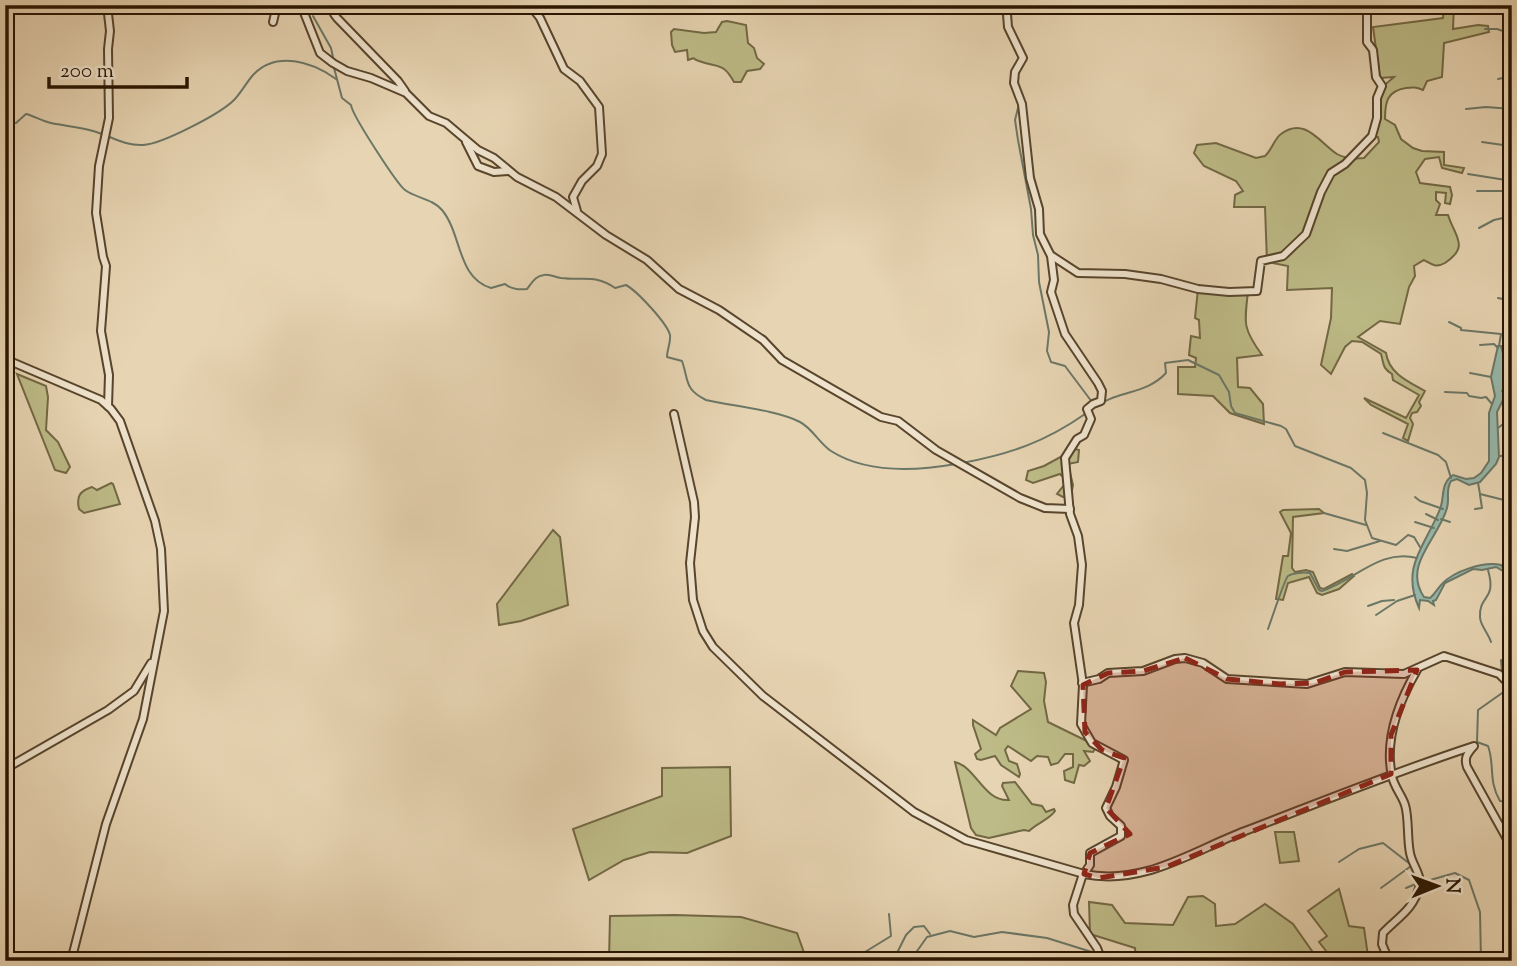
<svg xmlns="http://www.w3.org/2000/svg" width="1517" height="966" viewBox="0 0 1517 966" font-family="'Sorts Mill Goudy',serif">
  <style>
    .green { fill: #bdbb87; stroke: #726844; stroke-width: 2 }
    .water { fill: #97b8ab; stroke: #6b7767; stroke-width: 2 }
    .lines { fill: none; stroke-linecap: round; stroke-linejoin: round }
    .stream { stroke: #6b7767; stroke-width: 2 }
    .minor-casing { stroke: #58452c; stroke-width: 10 }
    .minor { stroke: #efe3cd; stroke-width: 6 }
    .marked { fill: #8f2418; fill-opacity: 0.2; stroke: #8f2418; stroke-width: 5; stroke-dasharray: 14 9; stroke-linejoin: round }
  </style>
  <rect width="100%" height="100%" fill="#e7d4b2"/>
  <filter id="stains"><feTurbulence type="fractalNoise" baseFrequency=".00286" numOctaves="4"/><feColorMatrix values="0 0 0 0 .2 0 0 0 0 .09 0 0 0 0 .02 0 0 0 .5 -.17"/></filter>
  <radialGradient id="worn" r=".72"><stop offset=".6" stop-color="#630" stop-opacity="0"/><stop offset="1" stop-color="#630" stop-opacity=".3"/></radialGradient>
  <!-- green -->
  <g class="green">
    <path d="M1444,5H1454L1453,29L1478,25L1488,26L1489,32L1444,43L1442,77L1427,81L1423,90C1416,87 1413,87 1406,88C1387,91 1385,102 1385,119L1395,125L1401,139L1413,148L1422,151L1444,152V165L1464,168L1462,173L1442,168L1439,157L1425,159L1416,172L1420,183L1450,187L1452,195L1450,204L1445,203L1446,193L1436,192V200L1440,204L1436,215H1448C1455,237 1470,246 1445,263C1436,268 1433,265 1424,260L1414,266L1415,276L1409,287L1400,324L1380,321L1358,337L1386,353C1389,374 1409,382 1425,391L1419,402L1421,406L1417,412L1412,413L1410,418L1413,424L1408,441L1403,438L1408,424L1371,405L1364,398L1406,418L1419,395L1393,380L1392,374C1382,368 1384,364 1381,354L1362,342L1352,341L1345,347L1331,374L1321,365L1331,318L1332,288L1287,290L1288,266L1267,262L1265,207H1234L1235,195L1243,191L1236,181L1204,166L1194,153L1197,145L1216,143L1256,158L1265,156C1272,150 1274,139 1281,134C1305,116 1320,143 1337,154C1346,159 1355,159 1364,158L1379,142L1378,137L1372,136L1380,89L1394,77L1380,78L1373,27L1443,18Z"/>
    <path d="M727,21L746,25L748,43L754,48L757,58L764,64L760,69L747,71L741,82H734C723,62 718,68 699,61C690,58 698,57 688,60L687,50L675,52L672,45L671,32L674,29L704,33L716,32L722,22Z"/>
    <path d="M1198,289L1248,292C1244,324 1243,329 1262,355L1237,358L1238,387L1250,388L1263,404L1264,424L1230,413L1213,396L1178,394V367H1195L1196,358L1189,355L1191,336L1200,338L1199,320L1195,318Z"/>
    <polygon points="17,374 46,386 48,397 46,430 58,442 70,467 66,473 55,470"/>
    <polygon points="1075,449 1079,450 1078,462 1068,464 1073,485 1071,495 1063,497 1057,494 1064,485 1063,477 1060,474 1033,483 1026,480 1028,471 1044,466"/>
    <path d="M111,483L113,484L120,504L84,513L79,509C76,496 80,491 92,487L97,490Z"/>
    <polygon points="1319,509 1324,513 1293,517 1292,568 1295,572 1306,570 1313,572 1320,588 1324,589 1352,574 1354,576 1339,589 1322,595 1317,593 1309,577 1288,583 1283,600 1276,599 1283,556 1288,556 1291,533 1280,512 1283,510"/>
    <polygon points="553,530 560,537 568,605 521,621 499,625 497,604"/>
    <polygon points="1018,671 1044,673 1046,682 1044,701 1048,722 1097,746 1093,752 1084,751 1090,761 1084,766 1079,765 1074,783 1065,780 1064,771 1073,767 1073,754 1065,754 1058,763 1051,765 1048,757 1037,756 1031,761 1008,746 1005,750 1009,761 1017,764 1020,774 1019,777 1001,765 995,756 981,760 977,759 975,754 981,749 973,725 973,720 996,735 1000,728 1031,709 1011,686"/>
    <path d="M955,762C976,767 984,802 1009,800L1002,786L1003,783L1015,782L1032,804L1042,806L1046,812L1054,809L1055,811C1050,819 1037,823 1029,831L1024,830L989,838L976,835L971,828Z"/>
    <polygon points="730,767 731,836 687,853 650,852 624,860 589,880 573,829 662,796 662,768"/>
    <polygon points="1275,832 1294,832 1299,861 1280,863"/>
    <polygon points="1339,889 1349,926 1364,928 1368,956 1358,959 1357,961 1334,961 1319,942 1327,936 1308,911"/>
    <polygon points="1203,896 1215,904 1216,926 1235,924 1265,904 1293,924 1319,961 1136,961 1135,948 1090,934 1089,902 1112,905 1125,923 1173,925 1188,897"/>
    <polygon points="675,915 741,917 797,933 807,961 609,961 610,916"/>
  </g>
  <!-- water -->
  <path class="water" d="M1512,339V350L1506,365L1503,400L1497,412L1499,457L1496,464L1480,482L1469,485L1457,479L1451,481C1445,491 1450,498 1447,508C1439,538 1402,565 1424,597L1430,598C1435,594 1437,589 1442,584C1454,571 1484,561 1501,565L1507,573L1512,609L1503,571L1496,567L1482,570L1473,569L1445,583L1436,600L1433,601L1434,605L1428,601L1420,600L1419,608C1400,566 1426,545 1440,509C1445,496 1440,484 1453,475L1466,479L1474,478L1481,473L1489,461V413L1495,396L1491,377L1498,346H1501L1503,353Z"/>
  <g class="lines">
    <!-- stream -->
    <g class="stream">
      <polyline points="313,16 331,48 334,62"/>
      <polyline points="1485,29 1497,29 1512,34"/>
      <path d="M334,68L342,98L351,105C352,115 397,184 405,190C416,198 433,199 442,210C462,234 457,278 491,288L505,284C511,289 518,290 527,289C532,283 535,276 544,275C550,274 555,277 561,278C583,281 595,274 615,288L626,285C637,291 667,323 670,335C671,342 667,350 667,357L682,361C689,381 684,389 706,400C732,406 777,410 800,422C813,429 819,443 831,451C867,474 916,471 956,464"/>
      <polyline points="1498,79 1512,76"/>
      <polyline points="1019,104 1015,120 1018,140 1031,209 1033,235 1038,255 1039,282 1049,332 1047,351 1051,362 1065,366 1092,402"/>
      <polyline points="1466,109 1486,107 1512,109"/>
      <path d="M5,121L16,123L26,114C34,116 42,121 51,123C65,126 79,127 93,131C111,136 124,146 143,145C162,144 220,114 234,100C241,93 246,83 253,75C276,50 313,62 336,79"/>
      <polyline points="1482,142 1510,146 1512,150"/>
      <polyline points="1468,174 1512,181"/>
      <polyline points="1477,191 1512,191"/>
      <polyline points="1479,228 1494,220 1512,216"/>
      <polyline points="1498,298 1512,301"/>
      <polyline points="1449,322 1461,328 1461,330 1501,334 1499,346"/>
      <polyline points="1480,345 1494,344 1498,348"/>
      <polyline points="1505,366 1512,359"/>
      <polyline points="1470,373 1491,377"/>
      <polyline points="1503,382 1512,382"/>
      <polyline points="1502,391 1512,390"/>
      <polyline points="1445,392 1467,393 1469,396 1481,398 1486,397 1492,404"/>
      <path d="M1096,405C1103,403 1110,398 1118,396C1136,390 1152,388 1166,373L1165,363L1188,360L1219,375L1229,392L1231,406L1235,413L1281,426L1286,429L1295,446L1351,468L1365,480L1367,493L1365,520L1372,538L1396,545L1408,535L1414,537L1420,547"/>
      <polyline points="1498,428 1507,421 1512,421"/>
      <polyline points="1383,433 1438,455 1446,462 1451,478"/>
      <polyline points="1500,456 1512,455"/>
      <path d="M962,463C1010,454 1045,442 1085,414"/>
      <polyline points="1478,483 1480,494 1512,502"/>
      <polyline points="1415,497 1420,501 1443,509"/>
      <polyline points="1475,509 1482,508 1480,495"/>
      <polyline points="1324,513 1366,525"/>
      <polyline points="1504,513 1508,501"/>
      <polyline points="1426,514 1438,520"/>
      <polyline points="1441,519 1450,522"/>
      <polyline points="1415,522 1434,528"/>
      <polyline points="1334,549 1347,551 1380,541"/>
      <path d="M1488,570C1497,601 1479,594 1480,617C1480,625 1488,633 1491,642"/>
      <polyline points="1368,606 1382,601 1394,600"/>
      <polyline points="1376,615 1397,601 1415,595"/>
      <path d="M1268,629C1271,621 1285,578 1288,576C1293,573 1303,572 1310,573L1319,590L1322,591C1354,581 1380,548 1417,558"/>
      <polyline points="1501,660 1502,672"/>
      <polyline points="1501,672 1512,676"/>
      <path d="M1512,686L1478,710L1477,742L1488,746C1495,765 1488,781 1500,801L1512,802"/>
      <polyline points="1339,862 1359,849 1383,843 1410,864"/>
      <polyline points="1423,882 1455,873 1469,880 1480,912 1481,961"/>
      <polyline points="1381,888 1411,866"/>
      <polyline points="1406,888 1418,883"/>
      <polyline points="1104,955 1125,961"/>
      <polyline points="865,961 865,952 891,936 889,914"/>
      <polyline points="893,961 906,935 914,927 924,926 930,934"/>
      <polyline points="910,961 927,937 950,931 974,937 1002,932 1047,938 1095,953"/>
      <polyline points="1216,961 1245,959 1251,961"/>
      <polyline points="1499,961 1509,949 1512,939"/>
    </g>
    <!-- minor casing -->
    <g class="minor-casing">
      <g id="minor">
        <polyline points="107,5 110,31 108,49 109,118 99,166 96,213 103,257 106,266 101,331 109,375 108,406"/>
        <polyline points="301,5 320,53 333,63 347,71 371,78 406,93 429,116 446,123 478,150 494,158 517,177 556,197 606,235 647,260 679,289 719,310 763,340 782,360 881,417 898,421 936,450 1020,498 1045,508 1070,509"/>
        <polyline points="336,5 334,14 337,18 398,81 405,91"/>
        <polyline points="530,5 540,18 564,69 580,81 599,107 602,154 597,166 582,181 573,197 577,211"/>
        <polyline points="1002,5 1007,14 1008,27 1023,58 1015,72 1014,83 1022,104 1030,178 1039,209 1040,234 1051,256 1054,280 1051,292 1065,334 1098,383 1102,391 1101,401 1093,404 1087,409 1091,419 1084,435 1077,439 1065,458 1070,514 1078,536 1082,565 1079,605 1074,623 1083,685 1081,724 1092,743 1124,760 1116,787 1106,808 1110,816 1121,826 1121,836 1090,853 1090,865 1082,877 1073,905 1074,914 1097,948 1102,961"/>
        <polyline points="273,22 277,5"/>
        <polyline points="466,142 478,166 494,172 508,171"/>
        <polyline points="1052,256 1078,273 1125,274 1161,279 1198,289 1229,292 1257,291 1261,261 1283,256 1306,234 1321,192 1331,173 1345,164 1372,136 1377,118 1377,98 1382,86 1376,77 1373,50 1367,42 1367,5"/>
        <polyline points="5,359 101,400 111,409 120,421 155,521 161,549 164,611 143,719 106,824 71,961"/>
        <path d="M674,414L694,502L695,517L690,563L693,600L703,631L713,647L763,696L914,812L966,840L1084,874C1144,886 1192,851 1245,831C1321,802 1397,771 1474,746"/>
        <polyline points="1082,683 1099,679 1108,673 1143,671 1175,659 1185,658 1203,663 1227,679 1307,684 1345,672 1404,674 1444,656 1499,674 1505,680 1512,681"/>
        <path d="M1473,747C1467,754 1464,758 1467,767L1512,848"/>
        <polyline points="5,769 108,710 134,691 151,663"/>
        <path d="M1389,961L1382,944L1383,933C1397,918 1413,910 1419,888C1423,876 1412,865 1410,853C1407,839 1409,817 1405,805C1402,795 1394,787 1392,776C1384,739 1399,701 1417,670"/>
      </g>
    </g>
    <!-- minor -->
    <use href="#minor" class="minor"/>
  </g>
  <!-- marked area -->
  <path class="marked" d="M1185,658L1227,679L1280,684L1314,683L1345,672L1417,670L1391,735V774L1166,867L1099,878L1084,874L1090,853L1130,834L1106,808L1124,758L1102,750L1085,732L1083,685L1108,673L1143,671Z"/>
  <!-- margin -->
  <rect width="1517" height="966" fill="none" stroke="#e7d4b2" stroke-width="28"/>
  <rect x="7" y="7" width="1503" height="952" fill="none" stroke="#281500" stroke-width="3.5"/>
  <rect x="14" y="14" width="1489" height="938" fill="none" stroke="#281500" stroke-width="2"/>
  <!-- north arrow -->
  <g transform="translate(1437 886) rotate(89)" stroke="#efe3cd" stroke-width="5" paint-order="stroke">
  <path d="M0-5L12 26L0 18L-12 26Z" fill="#281500"/>
  <text y="-10" font-size="19" font-weight="bold" text-anchor="middle" fill="#281500">N</text>
  </g>
  <!-- scale -->
  <path d="M49 77v10h138v-10" fill="none" stroke="#281500" stroke-width="3.5"/>
  <text x="60" y="77" font-size="21" fill="#281500" stroke="#efe3cd" stroke-width="5" paint-order="stroke">200 m</text>
  <rect width="100%" height="100%" filter="url(#stains)"/>
  <rect width="100%" height="100%" fill="url(#worn)"/>
</svg>
